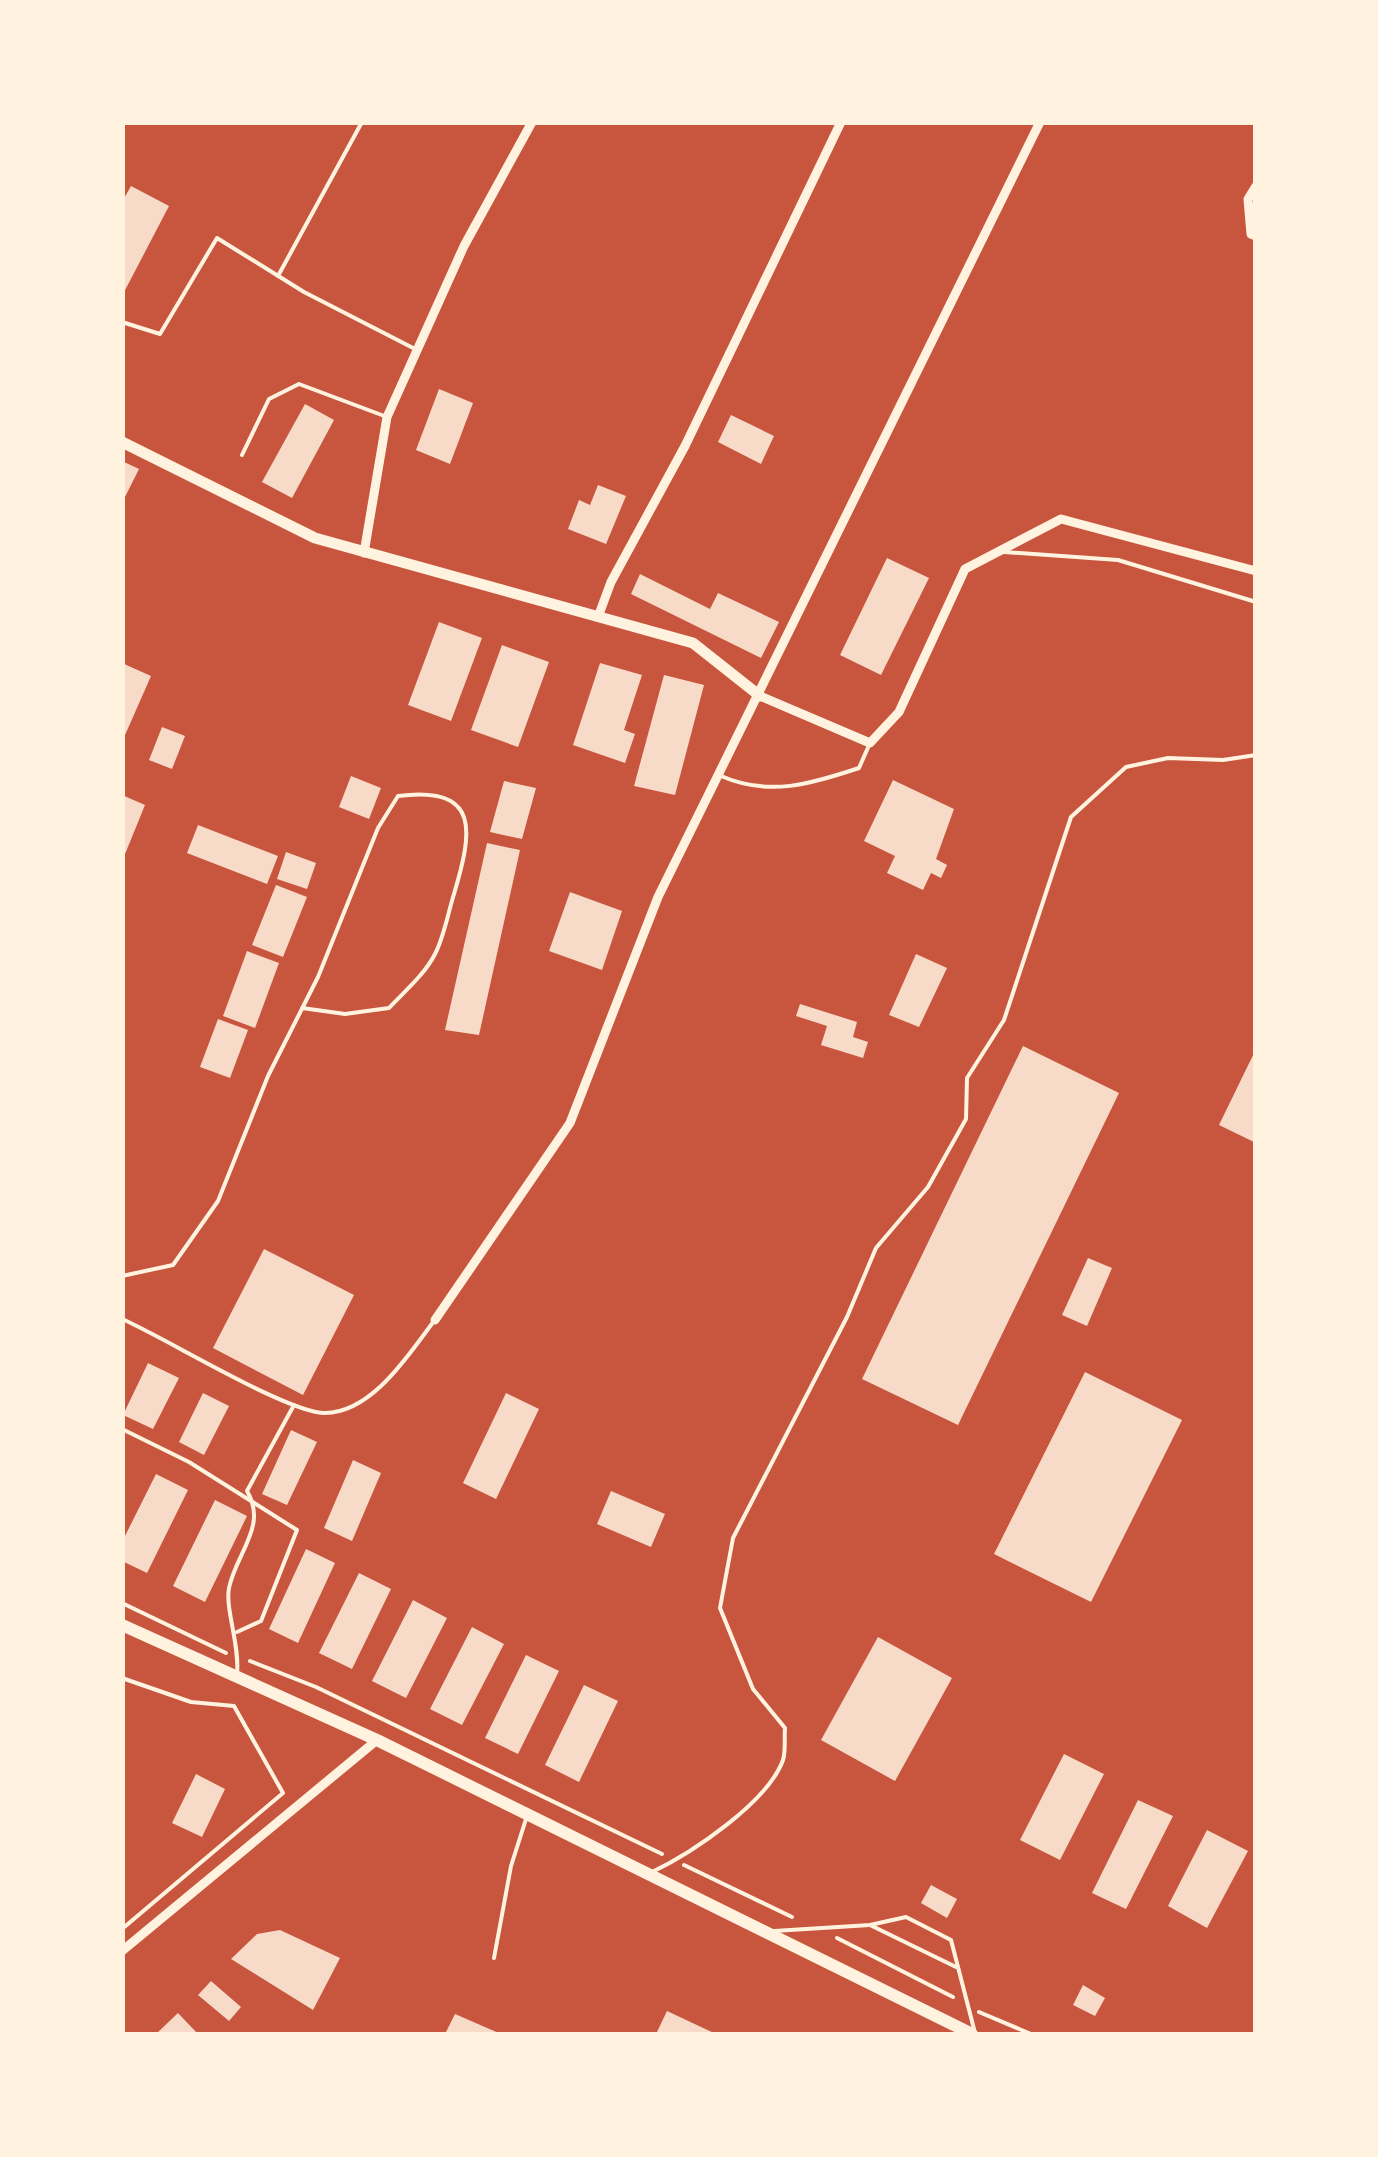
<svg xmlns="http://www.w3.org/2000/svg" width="1378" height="2157" viewBox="0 0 1378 2157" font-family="Helvetica,sans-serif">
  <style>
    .building { fill: #f7dbc8 }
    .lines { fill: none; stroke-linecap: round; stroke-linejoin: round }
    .path { stroke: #fff3e0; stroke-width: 4 }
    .service { stroke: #fff3e0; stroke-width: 4 }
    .minor { stroke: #fff3e0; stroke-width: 9 }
    .tertiary { stroke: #fff3e0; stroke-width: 11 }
    .secondary { stroke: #fff3e0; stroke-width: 12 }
  </style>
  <rect width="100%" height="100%" fill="#c8553d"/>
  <!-- building -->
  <g class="building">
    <polygon points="131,186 169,206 122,296 122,202"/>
    <polygon points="439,389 473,403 450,464 416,450"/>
    <polygon points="305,404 334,420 292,498 262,482"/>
    <polygon points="731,415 774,436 761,464 718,442"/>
    <polygon points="122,461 139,469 122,503"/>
    <polygon points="598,485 626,496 606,544 568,529 579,500 590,505"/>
    <polygon points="887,558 929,578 881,675 840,655"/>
    <polygon points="640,574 710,609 718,593 779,622 761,658 631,594"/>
    <polygon points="439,622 482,638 451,721 408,705"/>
    <polygon points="502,645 549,662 518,747 471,730"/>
    <polygon points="122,663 151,676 122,742"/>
    <polygon points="600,663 642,675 624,730 635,734 625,763 573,745"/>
    <polygon points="664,675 704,685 675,795 634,786"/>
    <polygon points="162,727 185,736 172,769 149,760"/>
    <polygon points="351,776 381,788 369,819 339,807"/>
    <polygon points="893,780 954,809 936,859 947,865 941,878 931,873 923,890 887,873 895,856 864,841"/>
    <polygon points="504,781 536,788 522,839 490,832"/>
    <polygon points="122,795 145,805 123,859 122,859"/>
    <polygon points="198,825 278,856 267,884 187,853"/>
    <polygon points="487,843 520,850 479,1035 445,1030"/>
    <polygon points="286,852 316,863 307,889 277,879"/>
    <polygon points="276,885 307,897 283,957 252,945"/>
    <polygon points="570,892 622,911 602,970 549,951"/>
    <polygon points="247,951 279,963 255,1028 223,1016"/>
    <polygon points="916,954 947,968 919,1027 889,1015"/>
    <polygon points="800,1004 857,1022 853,1037 868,1042 863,1058 821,1045 827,1026 796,1016"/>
    <polygon points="218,1019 248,1030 230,1078 200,1067"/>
    <polygon points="1023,1046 1119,1093 958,1425 862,1379"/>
    <polygon points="1256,1049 1256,1143 1219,1125"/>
    <polygon points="264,1249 354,1295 303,1395 213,1348"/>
    <polygon points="1088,1258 1112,1268 1087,1326 1062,1315"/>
    <polygon points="148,1363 179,1378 153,1429 123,1415"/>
    <polygon points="1085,1372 1182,1420 1091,1602 994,1554"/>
    <polygon points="203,1393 229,1406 204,1455 179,1442"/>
    <polygon points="506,1393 539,1409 496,1499 463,1483"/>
    <polygon points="291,1430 317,1442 287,1505 262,1494"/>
    <polygon points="353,1460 381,1473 352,1541 324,1528"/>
    <polygon points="156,1474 188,1490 147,1573 122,1561 122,1542"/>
    <polygon points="611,1491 665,1514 651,1547 597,1524"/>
    <polygon points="215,1500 247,1516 205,1602 173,1586"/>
    <polygon points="306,1549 335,1563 298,1643 269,1629"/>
    <polygon points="359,1573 391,1589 352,1669 319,1653"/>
    <polygon points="413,1600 447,1618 406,1698 372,1681"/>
    <polygon points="472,1627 504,1644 462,1725 430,1709"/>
    <polygon points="878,1637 952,1678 895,1781 821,1740"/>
    <polygon points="526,1655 559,1671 518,1754 485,1738"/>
    <polygon points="584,1685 618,1701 579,1782 545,1765"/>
    <polygon points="1064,1754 1104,1774 1060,1860 1020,1840"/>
    <polygon points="196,1774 225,1789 202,1837 172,1823"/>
    <polygon points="1138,1800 1173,1816 1126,1909 1092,1893"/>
    <polygon points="1207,1830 1248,1851 1207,1928 1168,1906"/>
    <polygon points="931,1885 957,1899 947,1918 921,1903"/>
    <polygon points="280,1930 340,1958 313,2010 231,1959 257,1934"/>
    <polygon points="211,1981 241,2007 229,2021 198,1995"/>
    <polygon points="1083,1985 1105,1998 1095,2016 1073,2005"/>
    <polygon points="667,2011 716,2034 656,2034"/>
    <polygon points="178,2013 198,2034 156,2034"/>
    <polygon points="455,2014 501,2034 445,2034"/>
  </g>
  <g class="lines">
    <!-- path -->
    <g class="path">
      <polyline points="122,1603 226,1653"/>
      <polyline points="250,1661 316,1687 662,1854"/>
      <polyline points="122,1678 191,1702 234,1706 283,1793 122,1929"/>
      <polyline points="684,1865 792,1917"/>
      <polyline points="837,1938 953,1997"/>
      <polyline points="979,2012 1031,2034"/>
    </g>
    <!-- service -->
    <g class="service">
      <polyline points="278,276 362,122"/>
      <polyline points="122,322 160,334 217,238 304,292 417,350"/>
      <polyline points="242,455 269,399 299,384 387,417"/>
      <polyline points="1004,552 1118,560 1256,602"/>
      <path d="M721,776C769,797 811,784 859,768L870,743"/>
      <path d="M122,1276L173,1265L218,1201L268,1076L318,977L378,828L398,796C482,785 472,833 454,894C448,913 444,937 435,954C425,974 404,992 389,1008L345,1014L302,1008"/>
      <path d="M122,1319C166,1338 287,1413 325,1413C372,1413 409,1354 434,1321"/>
      <polyline points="122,1429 189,1462 297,1530 261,1621 237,1632"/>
      <path d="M237,1674C240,1645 225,1609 229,1588C236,1553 268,1526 247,1491L294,1405"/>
      <path d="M652,1872C692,1853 768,1802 783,1760C786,1751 784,1737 785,1728L753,1689L720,1608L733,1538L847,1317L876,1248L928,1187L966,1119L967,1078L1004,1020L1071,817L1126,767L1168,758L1223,760L1256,755"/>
      <polyline points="870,1925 956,1967"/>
      <polyline points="774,1931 870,1925 906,1917 951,1940 974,2029"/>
      <polyline points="494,1958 511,1866 526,1819"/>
    </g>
    <!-- minor -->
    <g class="minor">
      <polyline points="1256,186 1248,199 1251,234 1256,236"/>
      <polyline points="364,553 387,417 464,246 532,122"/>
      <polyline points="598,617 611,582 685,446 841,122"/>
      <polyline points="760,696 870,743 899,712 965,569 1061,519 1256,571"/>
      <polyline points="435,1320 570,1123 658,897 1040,122"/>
      <polyline points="122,1951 377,1740"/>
    </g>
    <!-- tertiary -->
    <polyline class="tertiary" points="122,442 315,538 693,643 760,696"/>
    <!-- secondary -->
    <polyline class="secondary" points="122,1625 377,1740 972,2034"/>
  </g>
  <!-- border -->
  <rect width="1378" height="2157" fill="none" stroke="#fff3e0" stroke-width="250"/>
</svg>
